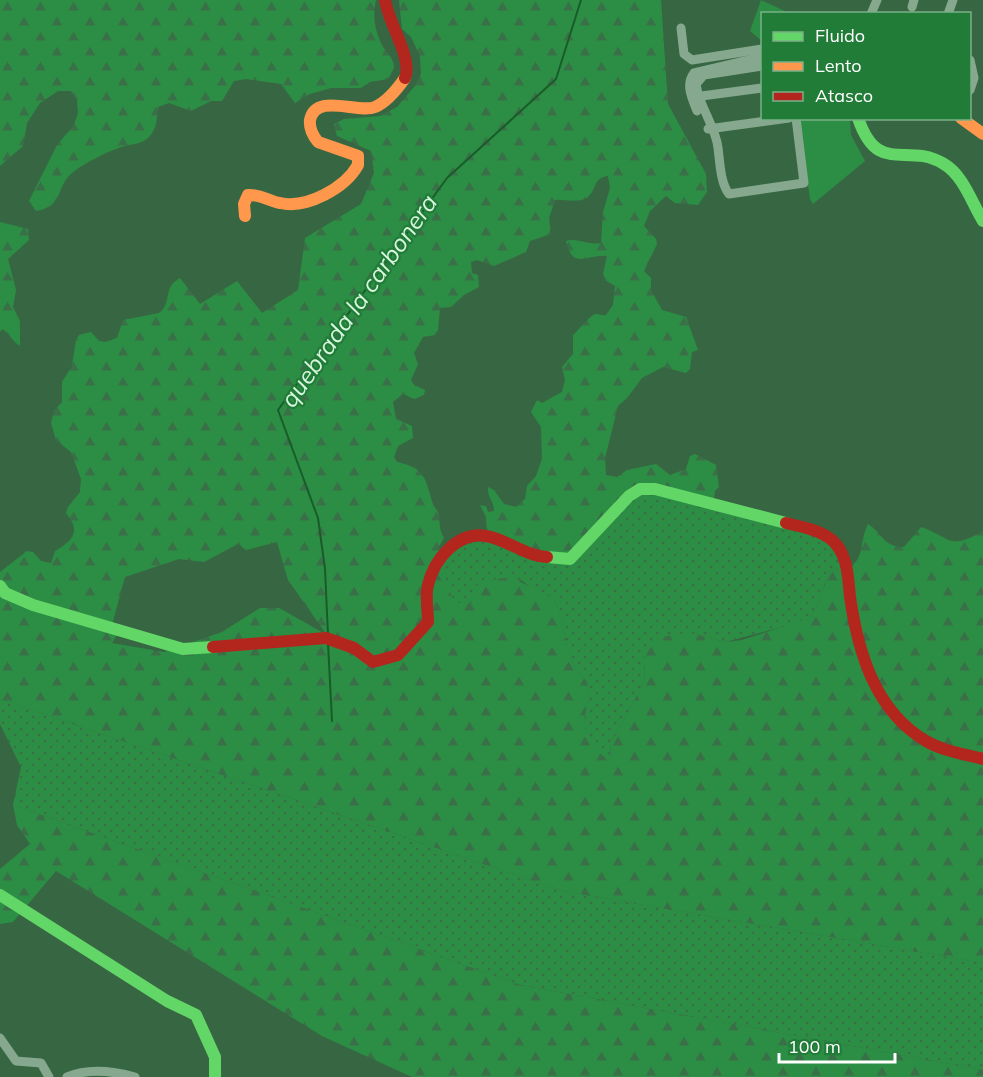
<svg xmlns="http://www.w3.org/2000/svg" width="983" height="1077" viewBox="0 0 983 1077" font-family="Mulish,sans-serif">
  <style>
    .grass { fill: url(#grass-dots) }
    .forest { fill: url(#forest-firs); fill-rule: evenodd }
    .park { fill: #2c8e44 }
    .lines { fill: none; stroke-linecap: round; stroke-linejoin: round }
    .stream { stroke: #195c2a; stroke-width: 2 }
    .street { stroke: #86a88e; stroke-width: 9 }
    .fast { stroke: #63d668; stroke-width: 12 }
    .slow { stroke: #ff974d; stroke-width: 12 }
    .jam { stroke: #b3261e; stroke-width: 12 }
    .labels { text-anchor: middle; stroke-width: 4.5; stroke-linejoin: round; paint-order: stroke }
    .water-label { font-size: 24px; font-style: italic; fill: #d7f6de; stroke: #217c38 }
  </style>
  <defs>
    <pattern id="grass-dots" width="8" height="8" patternUnits="userSpaceOnUse" patternTransform="scale(1.5)"><rect width="8" height="8" fill="#2c8e44"/><path d="M2 2h.1M6 6h.1" fill="none" stroke="#3a7048" stroke-width="1.8" stroke-linecap="round"/></pattern>
    <pattern id="forest-firs" width="22" height="20" patternUnits="userSpaceOnUse" patternTransform="scale(1.5)"><rect width="22" height="20" fill="#2c8e44"/><path d="M5 1l3.5 6h-7zM16 11l3.5 6h-7z" fill="#3a7048"/></pattern>
  </defs>
  <rect width="100%" height="100%" fill="#366742"/>
  <!-- grass -->
  <g class="grass">
    <path d="M640,489L816,531L836,544L847,569L830,570L819,602L810,618L794,624L725,642L691,633L657,639L644,667V683L611,743L610,761C593,751 583,737 585,716C586,704 591,697 587,684C585,677 577,673 574,666C562,643 567,621 552,596L536,591L521,580L473,604H456L446,590L442,558L456,541Z"/>
    <polygon points="0,699 563,891 983,963 983,1070 520,985 13,805 21,767 0,724"/>
  </g>
  <!-- forest -->
  <g class="forest">
    <path d="M0,0H376C372,16 375,32 383,47C388,55 394,58 394,68L388,79L370,82L361,88H331L310,94L295,103L281,84L246,79L234,81L222,101H211L191,111L169,103L158,107C157,118 157,130 148,138C142,144 130,144 122,147C108,151 83,164 72,173C55,187 65,206 36,211L29,201L57,145L74,125L78,113L77,101L71,91H58L40,103L27,123L23,146L0,166Z"/>
    <path d="M399,0H661L668,104L706,174L707,192L698,205L675,203L666,196L650,211L644,226L656,239L657,244L644,271L651,278V290L662,310L686,317L698,350L692,352L690,369L686,373L663,367L642,378L627,398L618,406L605,458L606,475L617,477L627,470L656,464L670,475L686,469L690,456L695,454L716,465L719,487L715,491L714,499L640,489L570,559L487,536L486,517L480,505L486,506L488,512L494,511C494,501 487,497 488,487L494,490L504,504L516,507L525,499L527,486L536,476L542,459L541,427L531,412L537,400L542,403L562,392L565,380L562,367L573,354V335C578,331 592,313 596,314C599,314 603,316 606,315L613,305L615,286L605,280L603,274L607,256C587,254 573,271 566,241C577,237 588,246 601,243L603,212L610,188L608,176C593,178 597,188 589,196C582,204 564,199 555,200L549,218L551,234L530,241L526,252L494,266L477,260L471,262L472,273L478,275L479,287L464,295L451,307L440,308L438,330L435,335L423,337L414,353L418,364L411,380L414,385L425,390L424,395L414,399L403,394L393,402L396,419L412,426L413,438L398,446L394,457L397,462C426,468 425,479 433,504C434,508 439,511 439,516C440,526 439,529 444,538L438,548C447,567 444,586 456,603H473V587C517,568 515,584 552,596C567,621 562,642 574,666C577,673 585,677 587,684C591,696 587,703 585,715C583,736 594,751 610,761L611,743L644,683L645,651L657,639L675,634L691,633L725,642L742,640L810,618L819,602L830,570C869,569 856,550 868,524C883,534 883,547 904,547L921,527C952,538 949,551 983,531V963L563,891L0,699V572L27,551L33,552L41,561L51,563L55,551C72,541 82,532 66,513L68,507L80,492L81,479L71,452L56,440L51,423L54,411L62,402V382L72,366L76,340L79,335L91,332L99,341L105,342L117,338L123,320L159,313C173,303 162,287 180,278L200,304L237,281L262,313L298,290L305,238L361,204L374,173L371,151L337,136L334,124L344,119L380,116L397,107L415,86L421,74L420,56L411,37L402,29ZM277,542L288,580L327,635L279,608H260L222,632L164,652L112,643L119,631L112,625L125,577L179,559L204,562L238,544L246,550Z"/>
    <path d="M0,222L28,229L29,240L8,259L16,290L13,307L20,321V346C12,341 10,334 2,329L0,332Z"/>
    <polygon points="13,805 520,985 983,1070 983,1077 412,1077 322,1036 56,871 13,922 0,924 0,869 30,844 17,825"/>
  </g>
  <!-- park -->
  <g class="park">
    <polygon points="761,0 789,13 762,14 762,41 750,31"/>
    <polygon points="799,119 850,119 851,135 865,161 813,204 810,199"/>
  </g>
  <g class="lines">
    <!-- stream -->
    <g class="stream">
      <polyline points="328,635 325,569 318,518 278,410 447,178 556,79 581,0"/>
      <polyline points="328,643 332,721"/>
    </g>
    <!-- street -->
    <g class="street">
      <polyline points="912,7 914,0"/>
      <polyline points="871,14 877,0"/>
      <polyline points="948,14 953,0"/>
      <polyline points="681,28 684,54 692,60 762,49"/>
      <polyline points="970,60 974,78 970,90"/>
      <path d="M762,66L704,75L696,84C699,107 716,127 718,148C720,162 720,182 729,194L804,183L796,118"/>
      <polyline points="694,97 762,88"/>
      <path d="M697,111C692,98 685,85 694,73L762,57"/>
      <polyline points="708,129 789,118"/>
      <polyline points="0,1038 16,1061 41,1063 49,1077"/>
      <path d="M67,1077C88,1068 113,1071 135,1077"/>
    </g>
    <!-- fast -->
    <g class="fast">
      <path d="M858,118C878,177 906,141 944,164C963,175 972,203 983,221"/>
      <polyline points="547,557 570,559 629,496 640,489 655,489 786,523"/>
      <polyline points="0,586 5,593 33,605 183,649 213,647"/>
      <polyline points="0,895 167,1001 196,1015 215,1057 215,1077"/>
    </g>
    <!-- slow -->
    <g class="slow">
      <polyline points="961,118 983,134"/>
      <path d="M245,216L244,204L248,195C261,194 268,201 280,203C307,209 345,188 358,165V156L318,142C313,136 309,129 310,120C316,92 358,114 375,107C387,102 398,88 405,78"/>
    </g>
    <!-- jam -->
    <g class="jam">
      <path d="M385,0C388,23 413,58 405,78"/>
      <path d="M786,523C802,527 821,530 833,541C848,555 848,578 850,597C858,652 875,711 926,741C943,751 964,754 983,759"/>
      <path d="M213,647L326,638L354,648L373,662L398,655L428,622C428,611 425,596 428,585C434,559 458,531 486,536C506,539 525,556 547,557"/>
    </g>
  </g>
  <g class="labels">
    <!-- water labels -->
    <g class="water-label">
      <text transform="translate(359 301) rotate(-55)" y="8">quebrada la carbonera</text>
    </g>
  </g>
  <!-- legend -->
  <rect x="761" y="12" width="210" height="108" fill="#217c38" stroke="#7ab088" stroke-width="1.5"/>
  <rect x="773" y="32" width="30" height="9" fill="#63d668" stroke="#7ab088" stroke-width="1.5"/>
  <text x="815" y="42" font-size="18" fill="#ffffff">Fluido</text>
  <rect x="773" y="62" width="30" height="9" fill="#ff974d" stroke="#7ab088" stroke-width="1.5"/>
  <text x="815" y="72" font-size="18" fill="#ffffff">Lento</text>
  <rect x="773" y="92" width="30" height="9" fill="#b3261e" stroke="#7ab088" stroke-width="1.5"/>
  <text x="815" y="102" font-size="18" fill="#ffffff">Atasco</text>
  <!-- scale -->
  <path d="M779 1053v9h116v-9" fill="none" stroke="#ffffff" stroke-width="3"/>
  <text x="788" y="1053" font-size="18" fill="#ffffff" stroke="#217c38" stroke-width="4.5" paint-order="stroke">100 m</text>
</svg>
